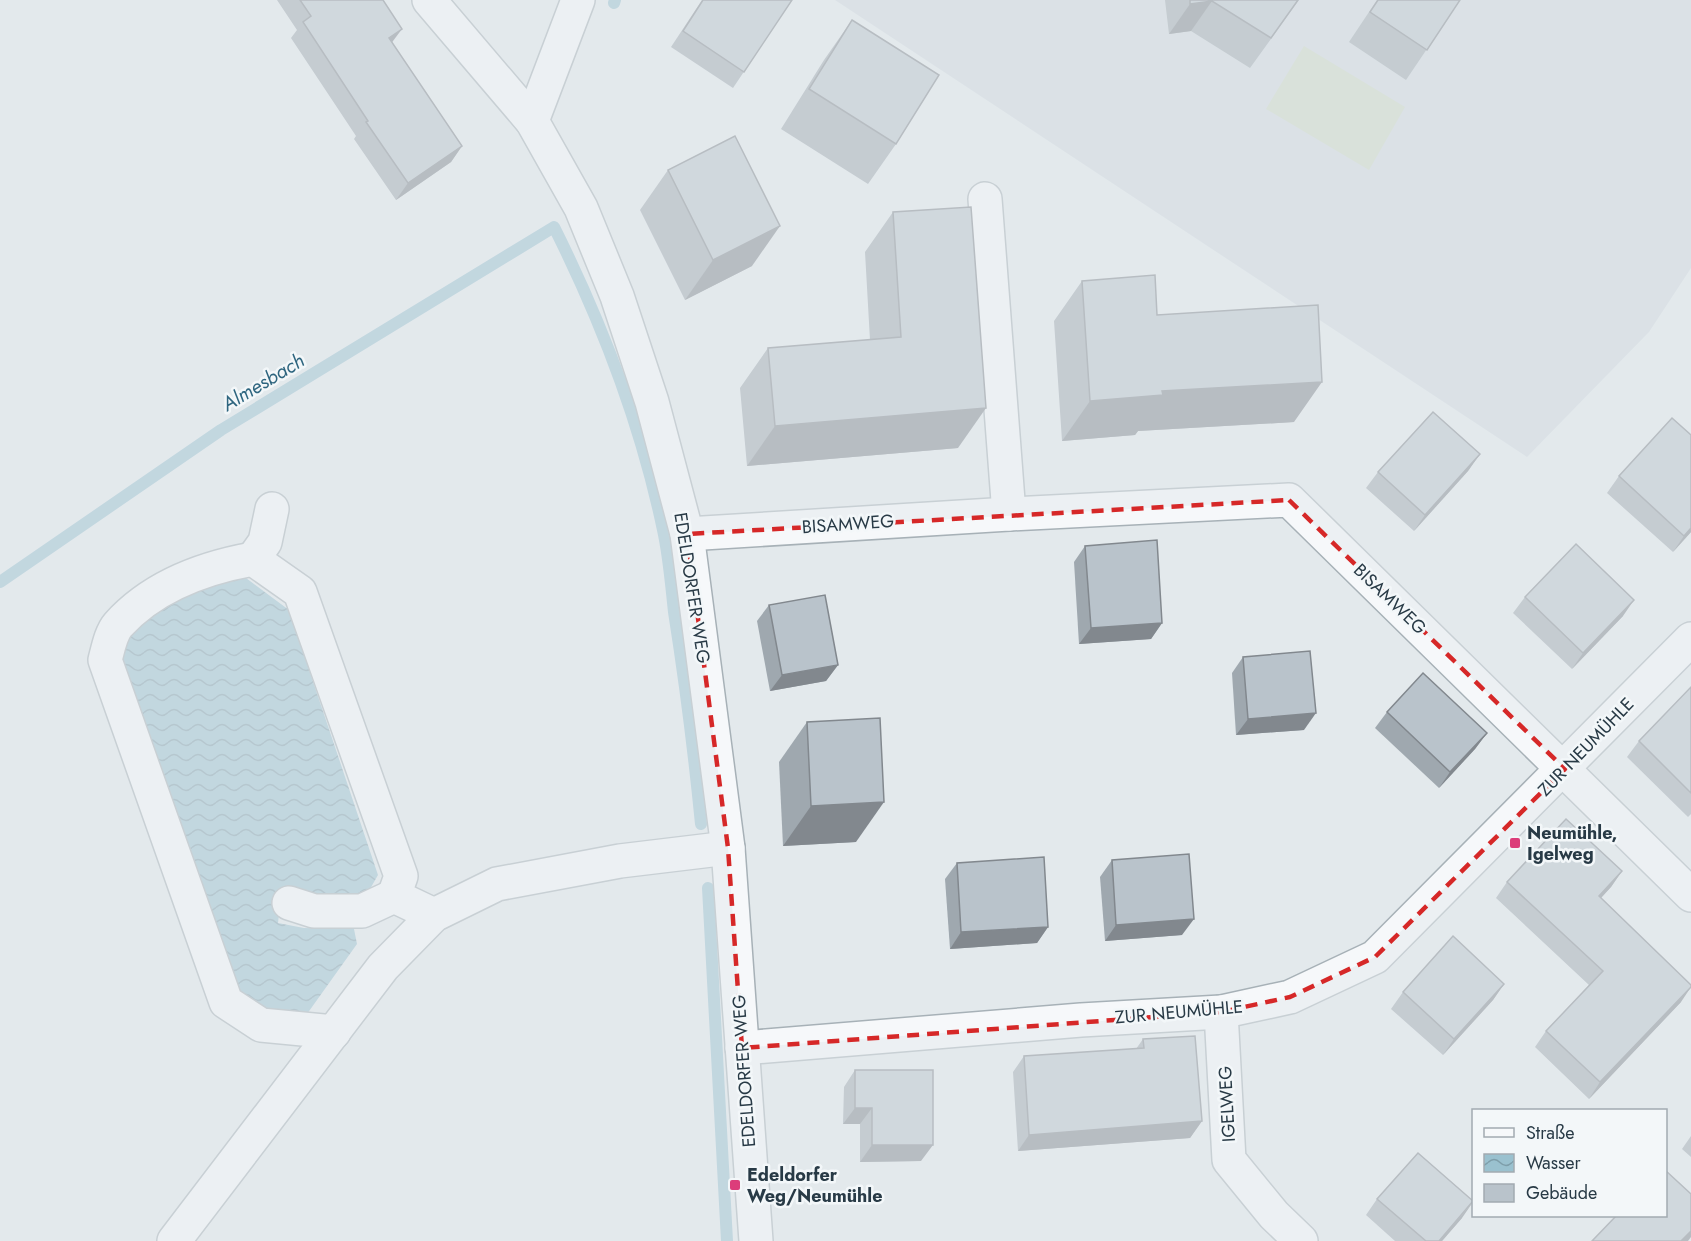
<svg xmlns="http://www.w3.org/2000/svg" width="1691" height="1241" viewBox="0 0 1691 1241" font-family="Jost,sans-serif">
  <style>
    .built { fill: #d0d8de }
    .garden { fill: #cdd7c3 }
    .water { fill: url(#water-waves) }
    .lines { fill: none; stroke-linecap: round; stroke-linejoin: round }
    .stream { stroke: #9ac1cf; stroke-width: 12 }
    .minor-casing { stroke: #a7b1b7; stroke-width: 36 }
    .minor { stroke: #f6f8fa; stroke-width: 33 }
    .wall { fill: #9fa8af }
    .shaded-wall { fill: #82888e }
    .building { fill: #b9c3cb; stroke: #82888e; stroke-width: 1.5 }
    .marked { fill: none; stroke: #d62828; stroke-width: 4.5; stroke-dasharray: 12 8; stroke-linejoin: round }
    .poi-dot { fill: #dc3d7a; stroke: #f3f7f9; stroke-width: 2 }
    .labels { text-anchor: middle; stroke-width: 5; stroke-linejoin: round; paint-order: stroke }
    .street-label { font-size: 18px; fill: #283a46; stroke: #f3f7f9 }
    .poi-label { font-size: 18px; font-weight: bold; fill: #283a46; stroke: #f3f7f9; text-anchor: start }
    .water-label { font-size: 20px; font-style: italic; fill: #2e657f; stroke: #f3f7f9 }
  </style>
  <defs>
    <pattern id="water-waves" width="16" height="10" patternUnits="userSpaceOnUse" patternTransform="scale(1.5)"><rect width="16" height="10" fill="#9ac1cf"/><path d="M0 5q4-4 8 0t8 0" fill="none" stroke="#7e9eaa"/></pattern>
  </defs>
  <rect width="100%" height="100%" fill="#e3e9ec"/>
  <!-- built -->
  <polygon class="built" points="835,0 1691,0 1691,268 1649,332 1527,457"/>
  <!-- garden -->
  <polygon class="garden" points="1304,46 1405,107 1369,170 1266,109"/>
  <!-- water -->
  <polygon class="water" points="216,576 246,578 289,610 378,875 366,896 281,897 278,923 304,928 354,929 357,944 307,1014 268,1017 240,996 117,659 127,628"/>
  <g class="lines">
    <!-- stream -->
    <g class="stream">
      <polyline points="614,3 615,0"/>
      <path d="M0,582L221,430L554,227C602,323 641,425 663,530C669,557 671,585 674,612C685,682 694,753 701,824"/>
      <polyline points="708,888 727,1241"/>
    </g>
    <!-- minor casing -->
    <g class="minor-casing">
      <g id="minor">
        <polyline points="429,0 532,121 581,208 617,296 652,402 687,534 728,848 756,1241"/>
        <polyline points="532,121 578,0"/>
        <polyline points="985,199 1009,514"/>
        <polyline points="687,534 1009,514 1289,500 1691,895"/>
        <polyline points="253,559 265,542 272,509"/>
        <polyline points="289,903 314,911 362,911 394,896"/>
        <polyline points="1221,1012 1229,1160 1274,1215 1301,1241"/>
        <path d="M334,1032L261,1025L226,1002L105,660C108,649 111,633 118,625C153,586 203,568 253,559L300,592L401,876L394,896L434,915"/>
        <polyline points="742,1048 1081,1020 1221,1012 1290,997 1375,957 1691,639"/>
        <polyline points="174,1241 383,967 434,915 497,884 620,861 728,848"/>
      </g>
    </g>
    <!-- minor -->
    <use href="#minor" class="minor"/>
  </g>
  <!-- wall -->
  <g class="wall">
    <polygon points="277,0 383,0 392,43 462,146 451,162 396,200 354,139 356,136 291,38 297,30"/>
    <polygon points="702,0 792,0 733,88 671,47"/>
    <polygon points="1165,0 1299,0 1250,68 1191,31 1169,34"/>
    <polygon points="1377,0 1460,0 1406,80 1349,42"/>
    <polygon points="852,20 896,144 868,184 781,129 824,60"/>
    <polygon points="668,170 752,266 685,300 640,210"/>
    <polygon points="893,212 958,448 747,466 740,388 768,348 870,340 865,252"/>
    <polygon points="1082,281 1157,315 1294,422 1138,431 1135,435 1062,441 1054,321"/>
    <polygon points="1480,454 1468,471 1414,531 1366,488 1378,472"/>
    <polygon points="1619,476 1691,532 1673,552 1607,493"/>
    <polygon points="1085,546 1162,623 1151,639 1079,644 1074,562"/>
    <polygon points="1525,597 1623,616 1572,669 1513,613"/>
    <polygon points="769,605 838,665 826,681 770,691 757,621"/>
    <polygon points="1243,657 1304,730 1236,735 1232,673"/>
    <polygon points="1691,687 1691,814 1688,817 1627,757 1639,741"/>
    <polygon points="1387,712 1487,733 1475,749 1439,788 1375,728"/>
    <polygon points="807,722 856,842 783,846 779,762"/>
    <polygon points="1112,860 1182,935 1105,941 1100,877"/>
    <polygon points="957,863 1048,927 1037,943 950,949 945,879"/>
    <polygon points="1622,871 1611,887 1601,898 1681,1002 1589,1099 1535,1047 1546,1031 1589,985 1496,898 1507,882"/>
    <polygon points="1504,984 1493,1000 1443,1055 1391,1009 1403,992"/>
    <polygon points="1143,1039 1202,1121 1190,1138 1018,1151 1013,1072 1024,1056 1136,1049"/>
    <polygon points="855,1070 921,1161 860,1162 860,1124 843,1124 844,1087"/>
    <polygon points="1691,1136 1691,1157 1682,1149"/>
    <polygon points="1377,1199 1462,1218 1442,1241 1395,1241 1366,1215"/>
  </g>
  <!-- shaded-wall -->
  <g class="shaded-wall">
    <polygon points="1212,1 1191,31 1169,34 1190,4"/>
    <polygon points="402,29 390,45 389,38"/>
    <polygon points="462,146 451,162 396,200 408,183"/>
    <polygon points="780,226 752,266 685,300 713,260"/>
    <polygon points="1322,382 1294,422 1138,431 1135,435 1062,441 1090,401 1162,391"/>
    <polygon points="986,408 958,448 747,466 775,426"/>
    <polygon points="1480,454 1468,471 1414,531 1425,515"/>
    <polygon points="1691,528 1691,532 1673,552 1684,536"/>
    <polygon points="1634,600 1623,616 1572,669 1583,653"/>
    <polygon points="1162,623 1151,639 1079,644 1091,628"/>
    <polygon points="838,665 826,681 770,691 782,675"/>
    <polygon points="1316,713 1304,730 1236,735 1248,719"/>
    <polygon points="1487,733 1475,749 1439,788 1450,772"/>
    <polygon points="884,802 856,842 783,846 811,806"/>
    <polygon points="1622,871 1611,887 1587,913 1599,896"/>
    <polygon points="1194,919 1182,935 1105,941 1116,925"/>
    <polygon points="1048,927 1037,943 950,949 961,932"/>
    <polygon points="1504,984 1493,1000 1443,1055 1454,1039"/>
    <polygon points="1691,987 1681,1002 1589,1099 1600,1082"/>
    <polygon points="855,1108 872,1108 860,1124 843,1124"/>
    <polygon points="1202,1121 1190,1138 1018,1151 1029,1135"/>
    <polygon points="872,1145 933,1145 921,1161 860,1162"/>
    <polygon points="1473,1202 1462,1218 1442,1241 1439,1241"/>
    <polygon points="1691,1231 1691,1237 1688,1241 1681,1241"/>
  </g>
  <!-- building -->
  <g class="building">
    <polygon points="300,0 383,0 402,29 389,38 462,146 408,183 366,122 368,121 303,22 311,16"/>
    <polygon points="703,0 792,0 744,72 683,31"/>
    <polygon points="1190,0 1298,0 1271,38 1212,1 1190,4"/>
    <polygon points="1378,0 1460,0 1427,50 1370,12"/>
    <polygon points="852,20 939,75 896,144 809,89"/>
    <polygon points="735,136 780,226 713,260 668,170"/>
    <polygon points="971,207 986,408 775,426 768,348 901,337 893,212"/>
    <polygon points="1155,275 1157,315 1318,305 1322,382 1162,391 1163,395 1090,401 1082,281"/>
    <polygon points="1433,412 1480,454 1425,515 1378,472"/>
    <polygon points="1672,418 1691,435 1691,528 1684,536 1619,476"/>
    <polygon points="1157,540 1162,623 1091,628 1085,546"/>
    <polygon points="1576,544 1634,600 1583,653 1525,597"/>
    <polygon points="825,595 838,665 782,675 769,605"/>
    <polygon points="1310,651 1316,713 1248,719 1243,657"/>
    <polygon points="1423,673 1487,733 1450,772 1387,712"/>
    <polygon points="1691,687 1691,793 1639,741"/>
    <polygon points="880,718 884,802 811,806 807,722"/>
    <polygon points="1566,819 1622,871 1599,896 1691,985 1691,987 1600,1082 1546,1031 1603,971 1507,882"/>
    <polygon points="1189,854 1194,919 1116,925 1112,860"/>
    <polygon points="1044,857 1048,927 961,932 957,863"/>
    <polygon points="1453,936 1504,984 1454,1039 1403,992"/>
    <polygon points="1195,1036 1202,1121 1029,1135 1024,1056 1144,1048 1143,1039"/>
    <polygon points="855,1070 933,1070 933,1145 872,1145 872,1108 855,1108"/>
    <polygon points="1418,1153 1473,1201 1439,1241 1426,1241 1377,1199"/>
    <polygon points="1665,1170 1691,1194 1691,1231 1681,1241 1592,1241 1617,1215 1665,1215"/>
  </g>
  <!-- marked area -->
  <path d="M0 0H1691V1241H0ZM1289,500L1565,769L1375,957L1290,997L1221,1012L742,1048L728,848L687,534Z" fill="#e3e9ec" fill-opacity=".55" fill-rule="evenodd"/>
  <path class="marked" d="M1289,500L1565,769L1375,957L1290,997L1221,1012L742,1048L728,848L687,534Z"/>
  <!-- markers -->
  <g class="poi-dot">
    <rect x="1509" y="837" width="12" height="12" rx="3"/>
    <rect x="729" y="1179" width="12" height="12" rx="3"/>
  </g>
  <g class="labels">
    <!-- street labels -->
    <g class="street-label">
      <text transform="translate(848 524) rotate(-4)" y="6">BISAMWEG</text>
      <text transform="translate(692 588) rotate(81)" y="6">EDELDORFER WEG</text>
      <text transform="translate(1390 599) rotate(44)" y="6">BISAMWEG</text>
      <text transform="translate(1586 747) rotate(-46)" y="6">ZUR NEUMÜHLE</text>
      <text transform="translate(1179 1012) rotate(-5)" y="6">ZUR NEUMÜHLE</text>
      <text transform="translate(744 1071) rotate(-94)" y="6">EDELDORFER WEG</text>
      <text transform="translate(1227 1104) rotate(-93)" y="6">IGELWEG</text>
    </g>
    <!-- poi labels -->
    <g class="poi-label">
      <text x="1527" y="839">Neumühle,<tspan x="1527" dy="21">Igelweg</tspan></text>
      <text x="747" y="1181">Edeldorfer<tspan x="747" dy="21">Weg/Neumühle</tspan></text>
    </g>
    <!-- water labels -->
    <g class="water-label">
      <text transform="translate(263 382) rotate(-31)" y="7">Almesbach</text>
    </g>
  </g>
  <!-- legend -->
  <rect x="1472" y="1109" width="195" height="108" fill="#f3f7f9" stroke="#a2abb1" stroke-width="1.5"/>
  <rect x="1484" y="1128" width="30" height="9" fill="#f6f8fa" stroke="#a2abb1" stroke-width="1.5"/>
  <text x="1526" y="1139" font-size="18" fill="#283a46">Straße</text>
  <rect x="1484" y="1154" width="30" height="18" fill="url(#water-waves)" stroke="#a2abb1" stroke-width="1.5"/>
  <text x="1526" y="1169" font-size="18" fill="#283a46">Wasser</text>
  <rect x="1484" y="1184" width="30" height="18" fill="#b9c3cb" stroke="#a2abb1" stroke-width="1.5"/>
  <text x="1526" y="1199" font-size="18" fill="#283a46">Gebäude</text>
</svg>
